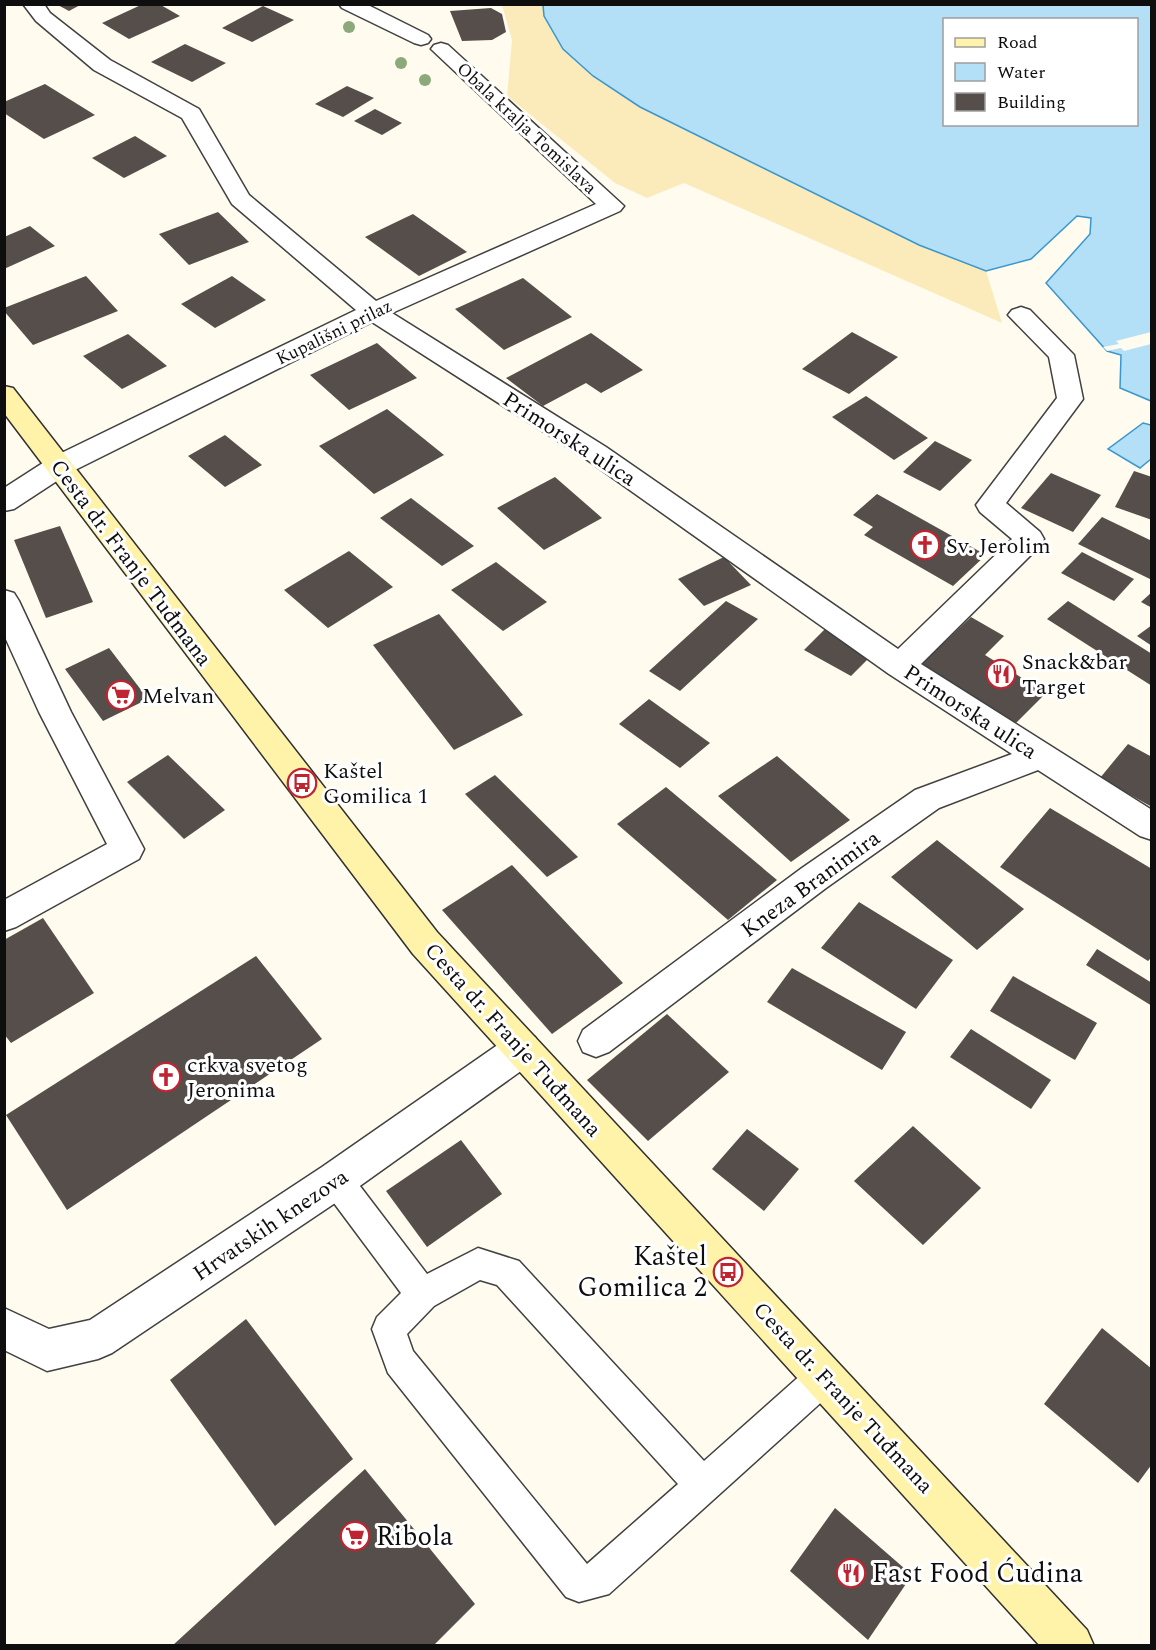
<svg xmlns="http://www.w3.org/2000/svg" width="1156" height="1650" viewBox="0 0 1156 1650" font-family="Spectral,serif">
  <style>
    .sand { fill: #fbebba }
    .water { fill: #b3dff7; stroke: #3997ce; stroke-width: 1.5; fill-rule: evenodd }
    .pier { fill: #fffbee }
    .building { fill: #564e4a }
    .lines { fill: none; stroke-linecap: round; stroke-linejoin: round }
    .service-casing { stroke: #414141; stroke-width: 3 }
    .minor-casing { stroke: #414141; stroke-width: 3 }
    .secondary-casing { stroke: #303030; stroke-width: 3 }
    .service { fill: #fff; fill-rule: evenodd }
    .minor { fill: #fff; fill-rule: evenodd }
    .secondary { fill: #fff3a9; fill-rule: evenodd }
    .tree { fill: #8ca97b }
    .labels { text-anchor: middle; stroke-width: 6; stroke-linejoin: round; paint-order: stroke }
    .far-street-label { font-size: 18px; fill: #0e0e0e; stroke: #fff }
    .street-label { font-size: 22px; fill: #0e0e0e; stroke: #fff }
    .poi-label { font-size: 22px; fill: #0e0e0e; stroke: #fff; text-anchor: start }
    .near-poi-label { font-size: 27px; fill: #0e0e0e; stroke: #fff; text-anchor: start }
  </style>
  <rect width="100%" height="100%" fill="#fffbee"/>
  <!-- sand -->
  <polygon class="sand" points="502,5 543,5 544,16 641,107 919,245 986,271 1002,323 684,183 647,198 615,183 507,96 512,40"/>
  <!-- water -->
  <g class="water">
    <path d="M543,5H1151V401L1120,388L1121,355L1107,351L1046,283L1090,234L1091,218L1077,216L1031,259L986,271L919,245L640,107L593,76L563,49L544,16ZM944,20H1136V124H944Z"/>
    <polygon points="1143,423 1151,425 1151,459 1140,468 1108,449"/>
  </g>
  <!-- pier -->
  <polygon class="pier" points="1151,332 1151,344 1124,351 1121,348 1107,351 1103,347 1119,344 1116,341"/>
  <!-- building -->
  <g class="building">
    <polygon points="56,4 82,4 69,11"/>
    <polygon points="143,4 159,4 180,16 129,39 102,23"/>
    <polygon points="263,6 294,20 252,42 222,28"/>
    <polygon points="491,8 502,14 506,32 492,40 462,41 450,11"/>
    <polygon points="185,44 226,63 192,82 151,62"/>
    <polygon points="45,84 95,115 44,139 4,113 4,102"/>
    <polygon points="347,86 374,98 343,117 315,104"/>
    <polygon points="375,109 402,123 382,135 354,121"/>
    <polygon points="135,136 167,156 124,178 92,158"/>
    <polygon points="218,212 249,242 189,265 159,234"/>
    <polygon points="413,214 467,252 419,276 365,237"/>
    <polygon points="30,226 55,246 4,269 4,237"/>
    <polygon points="86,276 118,311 33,345 4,311 4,308"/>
    <polygon points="232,276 266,300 215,328 181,304"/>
    <polygon points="523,278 572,317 504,350 455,309"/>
    <polygon points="852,332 898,357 849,394 802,369"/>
    <polygon points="591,333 643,370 601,393 586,383 543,406 506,378"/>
    <polygon points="128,334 167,366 122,389 83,356"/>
    <polygon points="377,343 417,378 349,410 310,375"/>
    <polygon points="866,396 928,438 894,460 832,417"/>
    <polygon points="387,409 444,455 374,494 319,446"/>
    <polygon points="225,435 262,465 225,487 188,456"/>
    <polygon points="935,441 972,460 940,491 903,472"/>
    <polygon points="1134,471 1152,477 1152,520 1115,507"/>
    <polygon points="1051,473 1101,495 1073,532 1021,508"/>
    <polygon points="555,477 602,518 544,550 497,508"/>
    <polygon points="877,494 986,555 953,586 864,535 873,527 853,515"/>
    <polygon points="411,498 474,546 442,566 380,518"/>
    <polygon points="1102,517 1152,541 1152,580 1078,544"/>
    <polygon points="60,526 93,602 46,618 14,540"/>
    <polygon points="349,551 393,587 328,628 284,590"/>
    <polygon points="1082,552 1134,579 1114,601 1061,573"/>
    <polygon points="724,557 751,585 704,606 678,579"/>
    <polygon points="496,562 547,602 503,631 451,590"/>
    <polygon points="1152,592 1152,608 1141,602"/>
    <polygon points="726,601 758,619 680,691 649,671"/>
    <polygon points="1068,601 1152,654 1152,686 1047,619"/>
    <polygon points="439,614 523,715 454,750 373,645"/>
    <polygon points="971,617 1004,636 985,655 1046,693 1016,723 921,664"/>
    <polygon points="1152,625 1152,646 1137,636"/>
    <polygon points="828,626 875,652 851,676 804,650"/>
    <polygon points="109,648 148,699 103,721 65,669"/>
    <polygon points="649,699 710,743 680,768 619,724"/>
    <polygon points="1128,744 1152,757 1152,807 1100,778"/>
    <polygon points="168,755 225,810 184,839 127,782"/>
    <polygon points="777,756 850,820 791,862 718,796"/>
    <polygon points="495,775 578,857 547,877 465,794"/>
    <polygon points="666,787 777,880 728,920 617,824"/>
    <polygon points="1050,808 1152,869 1152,957 1148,961 1000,867"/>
    <polygon points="937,840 1024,909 977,950 891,877"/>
    <polygon points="512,865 623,983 552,1034 442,910"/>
    <polygon points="859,902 953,960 916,1009 821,948"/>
    <polygon points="43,918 94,993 11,1043 4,1034 4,940"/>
    <polygon points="1097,949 1152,983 1152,1006 1086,965"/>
    <polygon points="256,956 322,1039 67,1210 6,1115"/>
    <polygon points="792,968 906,1032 882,1070 767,1002"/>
    <polygon points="1013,976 1097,1023 1075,1060 990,1011"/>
    <polygon points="667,1014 729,1072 648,1141 587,1080"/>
    <polygon points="971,1029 1051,1080 1031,1109 950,1057"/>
    <polygon points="913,1126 981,1188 923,1245 854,1181"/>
    <polygon points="747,1129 799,1169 764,1211 712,1169"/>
    <polygon points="461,1140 502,1194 427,1247 386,1191"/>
    <polygon points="246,1319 353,1459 275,1526 170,1380"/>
    <polygon points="1102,1328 1152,1369 1152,1464 1138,1483 1044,1404"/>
    <polygon points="365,1469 475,1604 433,1646 172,1646"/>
    <polygon points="835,1508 912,1575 868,1640 790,1571"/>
  </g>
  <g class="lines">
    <!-- service casing -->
    <g class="service-casing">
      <path id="service" d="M336,1165L347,1169L427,1274L478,1248L519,1261L704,1461L812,1365L824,1360L836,1365L841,1377L836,1389L609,1594L579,1602L566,1597L388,1373L372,1329L377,1317L401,1293L325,1191L320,1180L325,1169ZM480,1280L497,1285L678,1484L587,1564L413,1351L407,1334L434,1306Z"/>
    </g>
    <!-- minor casing -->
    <g class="minor-casing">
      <g id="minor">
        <polygon points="23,4 44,4 50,13 110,60 199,109 249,195 376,301 596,204 431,49 434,45 441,43 448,45 624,206 620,211 392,313 606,447 898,649 1012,539 980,512 976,505 1057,398 1049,357 1008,315 1012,310 1021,307 1030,310 1074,355 1083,399 1006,503 1040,532 1044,539 1040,546 921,664 1152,810 1152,840 1140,836 1038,770 939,808 826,888 609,1052 596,1057 583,1052 578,1041 583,1030 802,868 915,790 1012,754 889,674 586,459 372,322 69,473 14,509 4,511 4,488 49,459 356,310 232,204 182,118 94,70 36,21"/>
        <polygon points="339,4 366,4 428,35 431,39 428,43 421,45 414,43 342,8"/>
        <polygon points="4,590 14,593 19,601 71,712 144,849 139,859 16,927 4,931 4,900 107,844 39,712 4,635"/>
        <polygon points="522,1033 535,1037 540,1049 535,1061 350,1193 112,1353 98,1359 47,1371 4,1350 4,1308 49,1329 90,1320 322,1167 509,1037"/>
      </g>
    </g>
    <!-- secondary casing -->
    <g class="secondary-casing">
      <polygon id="secondary" points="4,386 13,388 437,932 1087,1630 1094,1646 1040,1646 413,954 4,413"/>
    </g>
    <!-- service -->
    <use href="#service" class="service"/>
    <!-- minor -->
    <use href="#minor" class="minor"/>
    <!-- secondary -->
    <use href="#secondary" class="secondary"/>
  </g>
  <!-- trees -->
  <g class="tree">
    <circle cx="349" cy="27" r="6"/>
    <circle cx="401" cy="63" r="6"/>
    <circle cx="425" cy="80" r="6"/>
  </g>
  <!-- icons -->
  <defs>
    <g id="church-ring" transform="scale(1.5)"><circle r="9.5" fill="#fff" stroke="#bf2430" stroke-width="1.5"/><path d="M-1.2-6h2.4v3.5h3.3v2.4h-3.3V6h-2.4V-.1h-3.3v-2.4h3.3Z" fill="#bf2430"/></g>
    <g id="restaurant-ring" transform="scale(1.5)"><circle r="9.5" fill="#fff" stroke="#bf2430" stroke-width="1.5"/><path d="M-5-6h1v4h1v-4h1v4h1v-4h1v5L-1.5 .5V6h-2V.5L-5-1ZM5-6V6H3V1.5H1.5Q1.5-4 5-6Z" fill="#bf2430"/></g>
    <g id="supermarket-ring" transform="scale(1.5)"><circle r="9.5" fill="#fff" stroke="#bf2430" stroke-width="1.5"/><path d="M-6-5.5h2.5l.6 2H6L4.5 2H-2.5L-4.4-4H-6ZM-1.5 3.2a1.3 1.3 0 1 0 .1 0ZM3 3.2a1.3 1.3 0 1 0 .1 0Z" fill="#bf2430"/></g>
    <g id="bus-ring" transform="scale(1.5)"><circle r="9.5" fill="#fff" stroke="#bf2430" stroke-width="1.5"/><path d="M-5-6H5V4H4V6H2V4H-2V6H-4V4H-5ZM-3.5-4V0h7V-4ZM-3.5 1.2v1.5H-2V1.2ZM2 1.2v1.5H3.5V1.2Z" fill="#bf2430"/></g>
  </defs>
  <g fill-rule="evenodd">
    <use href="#church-ring" x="925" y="545"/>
    <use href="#restaurant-ring" x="1001" y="674"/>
    <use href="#supermarket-ring" x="121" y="695"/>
    <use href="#bus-ring" x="302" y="783"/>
    <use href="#church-ring" x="166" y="1077"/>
    <use href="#bus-ring" x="728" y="1272"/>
    <use href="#supermarket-ring" x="355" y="1536"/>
    <use href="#restaurant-ring" x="851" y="1573"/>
  </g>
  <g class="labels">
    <!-- far-street labels -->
    <g class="far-street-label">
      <text transform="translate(527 128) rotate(43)" y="6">Obala kralja Tomislava</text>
      <text transform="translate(334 332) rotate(-26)" y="6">Kupališni prilaz</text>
    </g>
    <!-- street labels -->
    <g class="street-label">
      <text transform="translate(570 438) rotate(33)" y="8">Primorska ulica</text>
      <text transform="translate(132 562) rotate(53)" y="8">Cesta dr. Franje Tuđmana</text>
      <text transform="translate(971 711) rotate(33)" y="8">Primorska ulica</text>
      <text transform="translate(810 883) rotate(-36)" y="8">Kneza Branimira</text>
      <text transform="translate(514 1039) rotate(48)" y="8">Cesta dr. Franje Tuđmana</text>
      <text transform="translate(270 1224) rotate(-34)" y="8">Hrvatskih knezova</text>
      <text transform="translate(844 1397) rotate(47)" y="8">Cesta dr. Franje Tuđmana</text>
    </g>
    <!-- poi labels -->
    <g class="poi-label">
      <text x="946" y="553">Sv. Jerolim</text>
      <text x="1022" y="669">Snack&amp;bar<tspan x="1022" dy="25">Target</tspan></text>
      <text x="142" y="703">Melvan</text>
      <text x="323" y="778">Kaštel<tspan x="323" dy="25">Gomilica 1</tspan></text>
      <text x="187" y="1072">crkva svetog<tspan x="187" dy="25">Jeronima</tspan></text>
    </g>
    <!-- near-poi labels -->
    <g class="near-poi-label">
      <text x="707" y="1265" text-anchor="end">Kaštel<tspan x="707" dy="31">Gomilica 2</tspan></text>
      <text x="376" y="1545">Ribola</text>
      <text x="872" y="1582">Fast Food Ćudina</text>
    </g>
  </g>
  <!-- border -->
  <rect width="1156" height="1650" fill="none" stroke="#0e0e0e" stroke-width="12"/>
  <!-- legend -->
  <rect x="943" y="18" width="195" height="108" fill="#ffffff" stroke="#9f9f9f" stroke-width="1.5"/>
  <rect x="955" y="38" width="30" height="9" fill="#fff3a9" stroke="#9f9f9f" stroke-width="1.5"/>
  <text x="997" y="48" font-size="18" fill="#0e0e0e">Road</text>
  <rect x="955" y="63" width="30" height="18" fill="#b3dff7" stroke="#9f9f9f" stroke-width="1.5"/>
  <text x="997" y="78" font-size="18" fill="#0e0e0e">Water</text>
  <rect x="955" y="93" width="30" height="18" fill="#564e4a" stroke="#9f9f9f" stroke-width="1.5"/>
  <text x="997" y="108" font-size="18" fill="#0e0e0e">Building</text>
</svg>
